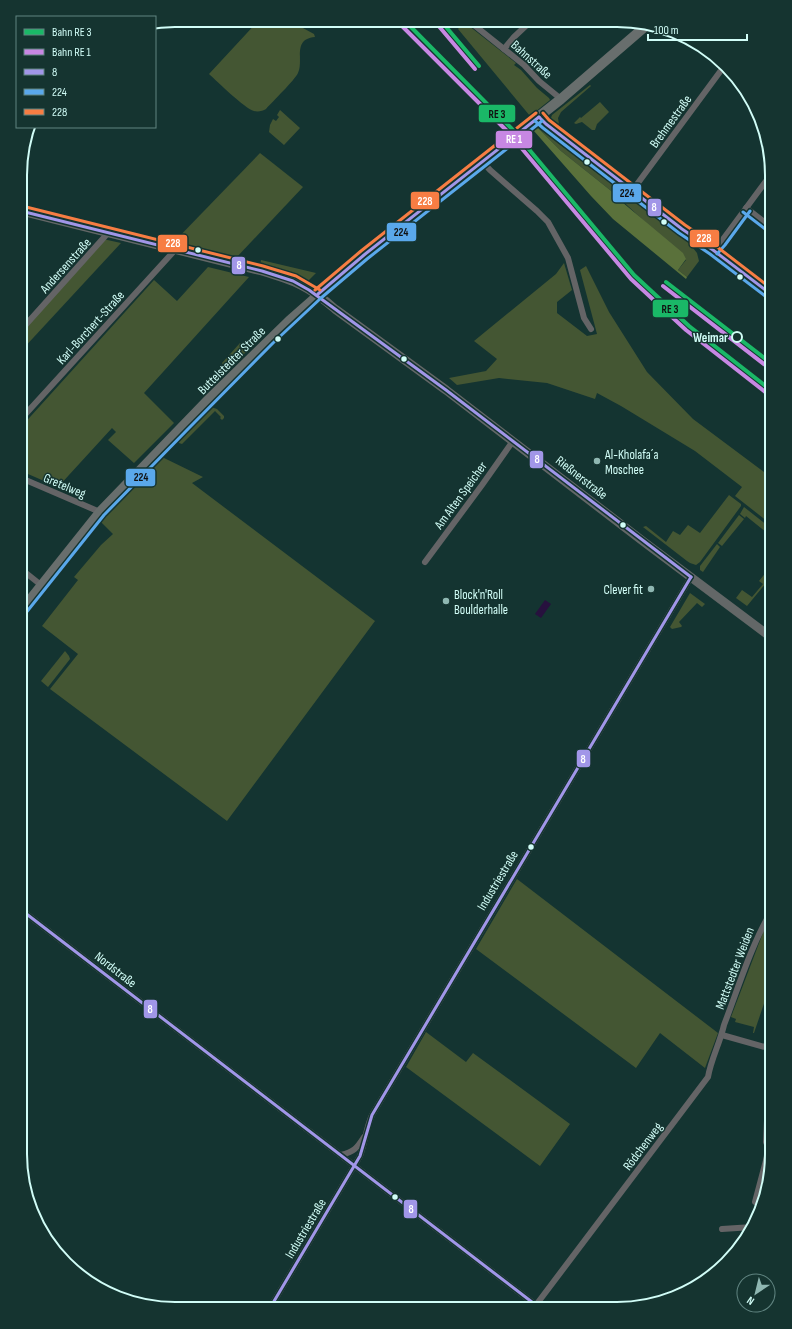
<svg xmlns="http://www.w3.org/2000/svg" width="792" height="1329" viewBox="0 0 792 1329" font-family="'Sofia Sans Condensed',sans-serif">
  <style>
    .green { fill: #445633 }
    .forest { fill: #5a713b }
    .water { fill: #27113e }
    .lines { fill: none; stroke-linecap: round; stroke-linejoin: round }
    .street { stroke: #646466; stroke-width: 6 }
    .secondary { stroke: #636767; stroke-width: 9 }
    .primary { stroke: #686e6d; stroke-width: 10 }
    .bus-1-casing { stroke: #153430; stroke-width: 6 }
    .bus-2-casing { stroke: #153430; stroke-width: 6 }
    .bus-3-casing { stroke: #153430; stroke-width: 6 }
    .bus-1 { stroke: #a196e8; stroke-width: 3 }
    .bus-2 { stroke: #5aa8eb; stroke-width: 3 }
    .bus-3 { stroke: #f77d43; stroke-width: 3 }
    .rail-1-casing { stroke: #153430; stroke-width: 7 }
    .rail-2-casing { stroke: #153430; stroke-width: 7 }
    .rail-1 { stroke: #1ab867; stroke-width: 4 }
    .rail-2 { stroke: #c787e3; stroke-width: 4 }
    .bus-dot { fill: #d1fdf7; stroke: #153430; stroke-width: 1.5 }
    .stop-dot { fill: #153430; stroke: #d1fdf7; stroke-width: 2 }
    .poi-dot { fill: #8fb7b2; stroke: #153430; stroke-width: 1.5 }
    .labels { text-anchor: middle; stroke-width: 3; stroke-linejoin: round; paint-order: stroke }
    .street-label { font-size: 13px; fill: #d1fdf7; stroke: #153430 }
    .stop-label { font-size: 13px; font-weight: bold; fill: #d1fdf7; stroke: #153430; text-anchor: end }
    .poi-label { font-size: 13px; fill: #d1fdf7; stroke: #153430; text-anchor: start }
    .rim { fill: none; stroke: #d1fdf7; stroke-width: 2 }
    .line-badge { stroke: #153430; stroke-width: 1.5 }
    .badge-label { font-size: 11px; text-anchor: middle; font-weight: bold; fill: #fff }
    .pale-badge-label { font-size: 11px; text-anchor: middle; font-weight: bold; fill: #111 }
  </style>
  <rect width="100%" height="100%" fill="#143431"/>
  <!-- green -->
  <g class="green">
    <path d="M259,20H288L314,34L315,37C292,39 304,60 298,73C294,81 273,101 266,109C263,111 258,112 254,111C244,108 218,82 209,74Z"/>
    <polygon points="464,22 516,63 514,65 521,70 537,88 549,98 550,100 530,116 458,29"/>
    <polygon points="590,85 591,86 561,112 558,118 559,124 551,118 552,115"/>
    <polygon points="600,102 609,112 597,124 595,130 592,130 582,122 576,124 574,123 580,117 581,118"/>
    <polygon points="280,110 300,128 284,145 269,132 270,125 273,119 276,121 279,117 277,115"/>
    <polygon points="538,128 689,243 697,253 699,261 687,277 678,270 686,260 615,194 561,151"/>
    <polygon points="260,153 303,187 236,258 173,243"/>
    <polygon points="103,239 121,243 21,351 21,330"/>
    <polygon points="261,260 316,273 308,281 260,266"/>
    <polygon points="564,263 572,290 557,302 557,313 587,336 597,334 580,270 586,266 609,312 647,372 693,419 764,472 772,480 772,525 735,496 742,487 695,451 621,406 597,393 595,399 547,383 499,378 457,385 449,378 486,371 497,359 474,341 556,274"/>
    <polygon points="208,267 249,277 144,393 174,423 134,463 108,440 116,432 112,428 58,487 21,471 21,427 154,280 177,301"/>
    <polygon points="254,334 258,340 232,366 223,365 222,363 240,343 243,345"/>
    <polygon points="211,407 217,409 224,416 224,418 222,420 220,418 221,417 215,411 182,444 179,443 179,441"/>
    <polygon points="162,457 203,477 192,483 375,621 227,821 50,689 78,654 42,626 78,580 74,577 101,545 113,534 100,521"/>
    <polygon points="729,495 741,504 741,506 700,562 696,565 690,563 687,561 643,527 646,526 666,542 673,531 680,535 688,525 700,533"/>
    <polygon points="744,507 772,529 772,541 764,534 766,532 746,516 745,518 740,514"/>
    <polygon points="739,515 744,519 722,546 718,543"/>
    <polygon points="717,544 720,547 703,572 700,570 700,566"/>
    <polygon points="772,565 772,576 747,606 736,598 742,590 752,597 763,584 759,581"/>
    <polygon points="690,593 705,604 702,607 697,603 679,622 682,626 681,627 672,629 670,627"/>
    <polygon points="65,651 69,656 70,659 48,687 41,681"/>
    <polygon points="517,879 718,1033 705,1068 660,1033 636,1068 476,949"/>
    <polygon points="772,916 772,980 754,1033 753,1033 754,1027 735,1022 736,1019 731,1017 764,930"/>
    <polygon points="426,1032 466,1062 473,1053 570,1124 540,1166 406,1067"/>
  </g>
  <!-- forest -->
  <polygon class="forest" points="538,128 561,151 615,194 622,202 683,253 686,259 678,270 687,277 686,279 613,219 591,196 534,131"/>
  <!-- water -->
  <polygon class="water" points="545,600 551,604 541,618 535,614"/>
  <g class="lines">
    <!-- street -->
    <g class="street">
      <polyline points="469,21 524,65 539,81 561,99"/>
      <polyline points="504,49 514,37 531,21"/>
      <polyline points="539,117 546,124 682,229 701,243 713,250 772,295"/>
      <polyline points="482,161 490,170 537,211 548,222 568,258 584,318 591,329"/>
      <polyline points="632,191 725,65"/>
      <polyline points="746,208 772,228"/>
      <polyline points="713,250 721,242 772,173"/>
      <polyline points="21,330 108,233"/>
      <polyline points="21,419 175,250"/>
      <polyline points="21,478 100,512"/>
      <polyline points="425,562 482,485 513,441"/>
      <polyline points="21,569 41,585"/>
      <polyline points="20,909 541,1309"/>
      <polyline points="722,1035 772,1049"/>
      <path d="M341,1155C354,1152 357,1148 364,1137"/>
      <polyline points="755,1202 769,1149 766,1142 769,1077 772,1068"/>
      <polyline points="722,1229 753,1227"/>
      <path d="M536,1305L708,1077C711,1059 720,1043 724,1025C739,986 751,945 772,910"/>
      <path d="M270,1308L360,1156C365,1142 366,1129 372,1115L691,577"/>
    </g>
    <!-- secondary -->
    <path class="secondary" d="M21,211L262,271C295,281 309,286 335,309L446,390L644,542L772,638"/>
    <!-- primary -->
    <polyline class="primary" points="21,611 100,512 209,399 289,321 364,255 561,99 648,24"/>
    <!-- bus-1 casing -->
    <g class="bus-1-casing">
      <g id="bus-1">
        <polyline points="539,117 546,124 682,229 713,250 772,295"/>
        <polyline points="21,211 262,271 293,281 309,290 446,390 691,577"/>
        <polyline points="318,294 364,255 539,117"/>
        <polyline points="20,909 541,1309"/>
        <polyline points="270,1308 360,1156 372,1115 691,577"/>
      </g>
    </g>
    <!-- bus-2 casing -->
    <g class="bus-2-casing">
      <g id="bus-2">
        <polyline points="535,121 543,128 679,233 710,254 769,299"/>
        <polyline points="743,212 769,232"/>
        <polyline points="717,254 725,245 750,211"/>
        <polyline points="25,614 104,515 188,429 273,343 321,298 367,259 542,121"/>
      </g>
    </g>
    <!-- bus-3 casing -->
    <g class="bus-3-casing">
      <g id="bus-3">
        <polyline points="543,113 549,120 685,225 716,246 772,289"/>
        <polyline points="22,206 263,266 296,276 320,290"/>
        <polyline points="315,290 361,251 536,113"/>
      </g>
    </g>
    <!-- bus-1 -->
    <use href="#bus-1" class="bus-1"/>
    <!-- bus-2 -->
    <use href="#bus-2" class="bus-2"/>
    <!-- bus-3 -->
    <use href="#bus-3" class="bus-3"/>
    <!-- rail-1 casing -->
    <g class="rail-1-casing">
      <g id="rail-1">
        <polyline points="405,21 512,129 634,275 689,326 772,391"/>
        <polyline points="441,21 479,66"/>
        <polyline points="666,282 772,364"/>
      </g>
    </g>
    <!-- rail-2 casing -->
    <g class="rail-2-casing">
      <g id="rail-2">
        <polyline points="437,24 475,69"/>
        <polyline points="401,25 508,132 631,279 686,330 769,395"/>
        <polyline points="663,286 769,368"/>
      </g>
    </g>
    <!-- rail-1 -->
    <use href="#rail-1" class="rail-1"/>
    <!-- rail-2 -->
    <use href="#rail-2" class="rail-2"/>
  </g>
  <!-- markers -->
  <g class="bus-dot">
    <circle cx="587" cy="162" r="3.5"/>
    <circle cx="664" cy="222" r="3.5"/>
    <circle cx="198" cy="250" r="3.5"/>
    <circle cx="740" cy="277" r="3.5"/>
    <circle cx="278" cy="339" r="3.5"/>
    <circle cx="404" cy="359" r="3.5"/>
    <circle cx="623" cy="525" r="3.5"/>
    <circle cx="531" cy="847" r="3.5"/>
    <circle cx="395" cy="1197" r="3.5"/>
  </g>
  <circle class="stop-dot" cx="737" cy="337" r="5"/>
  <g class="poi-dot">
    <circle cx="597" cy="461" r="4"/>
    <circle cx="651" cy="589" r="4"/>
    <circle cx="446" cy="601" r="4"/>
  </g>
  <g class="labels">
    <!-- street labels -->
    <g class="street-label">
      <text transform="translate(532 59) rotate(42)" y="5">Bahnstraße</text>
      <text transform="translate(670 121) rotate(-54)" y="5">Brehmestraße</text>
      <text transform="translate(65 265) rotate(-48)" y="5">Andersenstraße</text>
      <text transform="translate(90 327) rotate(-48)" y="5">Karl-Borchert-Straße</text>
      <text transform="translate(231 360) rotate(-45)" y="5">Buttelstedter Straße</text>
      <text transform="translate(582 477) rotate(38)" y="5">Rießnerstraße</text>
      <text transform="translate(65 485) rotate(23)" y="5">Gretelweg</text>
      <text transform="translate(460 495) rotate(-54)" y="5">Am Alten Speicher</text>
      <text transform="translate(497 880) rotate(-59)" y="5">Industriestraße</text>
      <text transform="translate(734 968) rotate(-69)" y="5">Mattstedter Weiden</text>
      <text transform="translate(116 969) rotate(38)" y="5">Nordstraße</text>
      <text transform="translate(642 1146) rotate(-53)" y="5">Rödchenweg</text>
      <text transform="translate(305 1228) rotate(-59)" y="5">Industriestraße</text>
    </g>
    <!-- stop labels -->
    <g class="stop-label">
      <text x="728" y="342">Weimar</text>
    </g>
    <!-- poi labels -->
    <g class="poi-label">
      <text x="605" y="459">Al-Kholafa´a<tspan x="605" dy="15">Moschee</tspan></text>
      <text x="643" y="594" text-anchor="end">Clever fit</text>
      <text x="454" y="599">Block'n'Roll<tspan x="454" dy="15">Boulderhalle</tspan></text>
    </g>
  </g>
  <!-- crop -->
  <path d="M0 0H792V1329H0ZM175 27H617A148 148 0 0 1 765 175V1154A148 148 0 0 1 617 1302H175A148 148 0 0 1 27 1154V175A148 148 0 0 1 175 27Z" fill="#153430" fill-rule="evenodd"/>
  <path class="rim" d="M175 27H617A148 148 0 0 1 765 175V1154A148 148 0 0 1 617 1302H175A148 148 0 0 1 27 1154V175A148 148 0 0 1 175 27Z"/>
  <g class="line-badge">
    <rect x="478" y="104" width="38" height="19" rx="4" fill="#1ab867"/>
    <rect x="495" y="130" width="38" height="19" rx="4" fill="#c787e3"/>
    <rect x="612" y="183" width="30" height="20" rx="4" fill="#5aa8eb"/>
    <rect x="410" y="191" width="30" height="19" rx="4" fill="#f77d43"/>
    <rect x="647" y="198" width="15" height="19" rx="4" fill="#a196e8"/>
    <rect x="386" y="222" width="31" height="20" rx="4" fill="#5aa8eb"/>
    <rect x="689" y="229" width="31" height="19" rx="4" fill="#f77d43"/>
    <rect x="157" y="234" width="31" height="19" rx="4" fill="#f77d43"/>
    <rect x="231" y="256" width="15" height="19" rx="4" fill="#a196e8"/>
    <rect x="652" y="299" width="37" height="19" rx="4" fill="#1ab867"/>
    <rect x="529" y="450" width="15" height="19" rx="4" fill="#a196e8"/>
    <rect x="125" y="468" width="31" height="19" rx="4" fill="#5aa8eb"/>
    <rect x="576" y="749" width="15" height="19" rx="4" fill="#a196e8"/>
    <rect x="143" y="999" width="15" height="20" rx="4" fill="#a196e8"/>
    <rect x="403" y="1199" width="15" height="20" rx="4" fill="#a196e8"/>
  </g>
  <g class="badge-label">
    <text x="514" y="143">RE 1</text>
    <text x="425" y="205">228</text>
    <text x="654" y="211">8</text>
    <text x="704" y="242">228</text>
    <text x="173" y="247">228</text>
    <text x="239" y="269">8</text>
    <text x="537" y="463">8</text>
    <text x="583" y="763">8</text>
    <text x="150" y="1013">8</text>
    <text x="411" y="1213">8</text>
  </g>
  <g class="pale-badge-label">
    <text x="497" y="118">RE 3</text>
    <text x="627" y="197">224</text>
    <text x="401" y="236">224</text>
    <text x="670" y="313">RE 3</text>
    <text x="141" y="481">224</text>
  </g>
  <!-- legend -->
  <rect x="16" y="16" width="140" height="112" fill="#153430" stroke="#608480"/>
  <rect x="24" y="29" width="20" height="6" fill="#1ab867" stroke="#608480"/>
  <text x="52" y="36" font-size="12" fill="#d1fdf7">Bahn RE 3</text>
  <rect x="24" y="49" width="20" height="6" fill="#c787e3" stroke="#608480"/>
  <text x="52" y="56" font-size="12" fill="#d1fdf7">Bahn RE 1</text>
  <rect x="24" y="69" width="20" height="6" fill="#a196e8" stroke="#608480"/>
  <text x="52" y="76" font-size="12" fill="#d1fdf7">8</text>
  <rect x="24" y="89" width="20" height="6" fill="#5aa8eb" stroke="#608480"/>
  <text x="52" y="96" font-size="12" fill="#d1fdf7">224</text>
  <rect x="24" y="109" width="20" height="6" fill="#f77d43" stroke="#608480"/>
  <text x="52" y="116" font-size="12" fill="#d1fdf7">228</text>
  <!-- north arrow -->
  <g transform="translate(756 1293) rotate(215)"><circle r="19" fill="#153430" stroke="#608480"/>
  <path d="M0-3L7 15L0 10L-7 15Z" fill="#8fb7b2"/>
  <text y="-6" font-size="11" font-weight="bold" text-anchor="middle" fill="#d1fdf7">N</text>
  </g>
  <!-- scale -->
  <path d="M648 34v6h99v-6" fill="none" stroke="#d1fdf7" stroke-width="2"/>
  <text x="654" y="34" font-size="12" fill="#d1fdf7" stroke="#153430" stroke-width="3" paint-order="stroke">100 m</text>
</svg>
